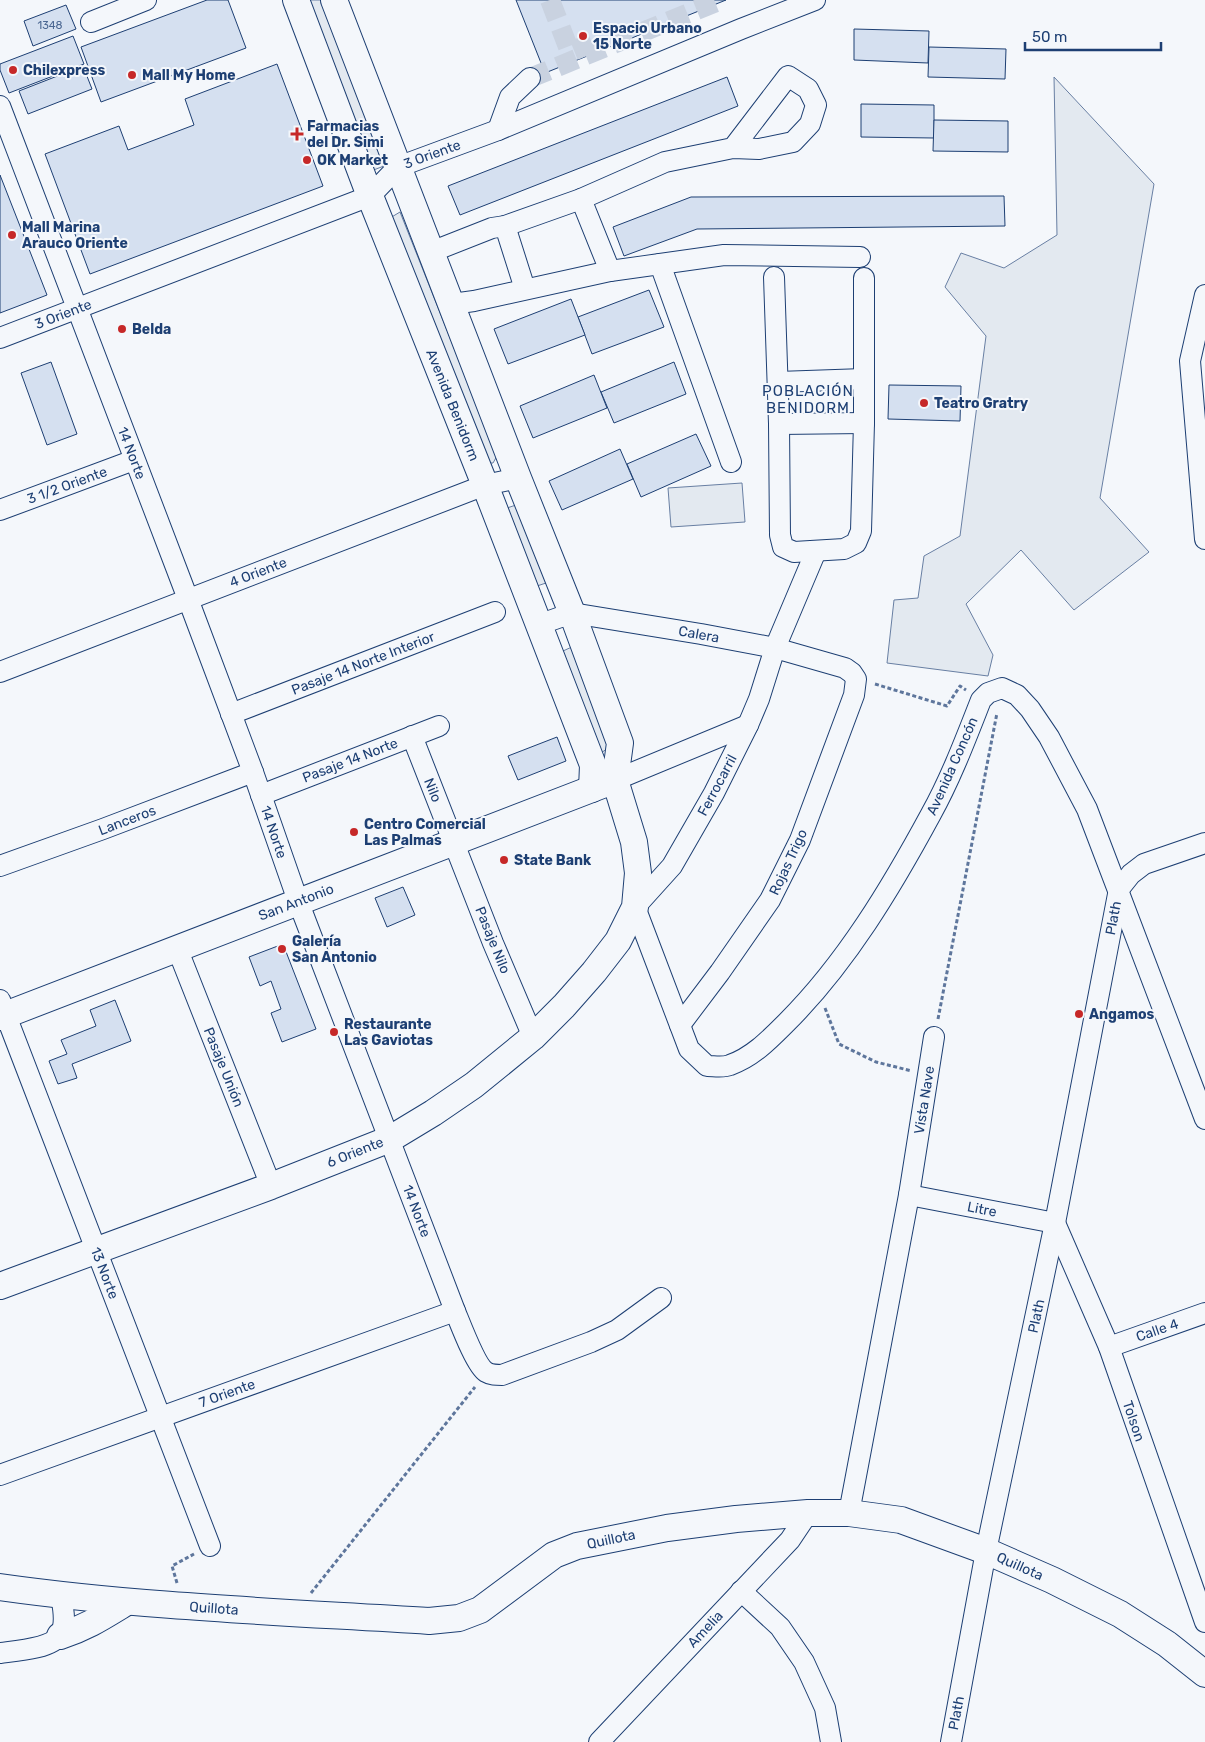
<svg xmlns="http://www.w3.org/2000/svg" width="1205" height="1742" viewBox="0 0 1205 1742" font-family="Rubik,sans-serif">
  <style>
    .green { fill: #e3e9f0; stroke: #687fa3 }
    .building { fill: #d5e0f0; stroke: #1d3f73 }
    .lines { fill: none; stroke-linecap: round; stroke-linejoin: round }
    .minor-tunnel { stroke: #c9d2e0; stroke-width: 20; stroke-dasharray: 20 10; stroke-linecap: butt }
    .minor-casing { stroke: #1d3f73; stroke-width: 22 }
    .major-casing { stroke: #1d3f73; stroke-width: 28 }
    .path { stroke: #5e769c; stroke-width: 3; stroke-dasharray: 4 2.5; stroke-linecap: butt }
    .minor { stroke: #f4f7fb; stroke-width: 20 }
    .major { stroke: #f4f7fb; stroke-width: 26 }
    .poi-dot { fill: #c62828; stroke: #f4f7fb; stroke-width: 2 }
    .labels { text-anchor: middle; stroke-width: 4; stroke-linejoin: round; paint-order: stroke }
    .number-label { font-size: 11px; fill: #4b6792 }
    .poi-label { font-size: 14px; font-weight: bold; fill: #1d3f73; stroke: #f4f7fb; text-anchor: start }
    .street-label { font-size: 14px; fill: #1d3f73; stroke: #f4f7fb }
    .neighbourhood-label { font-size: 15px; letter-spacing: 1px; fill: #1d3f73; stroke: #f4f7fb }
  </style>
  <rect width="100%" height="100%" fill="#f4f7fb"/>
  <!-- green -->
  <g class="green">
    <polygon points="307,0 322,0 384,166 371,171"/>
    <polygon points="1054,77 1154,184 1100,498 1149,552 1074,610 1021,550 966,604 993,655 988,676 887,663 894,600 918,598 924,556 960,536 986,336 945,287 961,253 1004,268 1057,235"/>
    <polygon points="400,212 497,456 493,463 487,463 390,218"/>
    <polygon points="742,483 745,522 671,527 668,488"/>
    <polygon points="516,505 546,583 537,586 507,508"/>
    <polygon points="574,646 611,746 601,753 563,651"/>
  </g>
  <!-- building -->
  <g class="building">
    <polygon points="207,0 228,0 246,48 101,102 81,47"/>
    <polygon points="516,0 726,0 545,73"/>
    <polygon points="66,5 76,29 33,46 24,21"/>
    <polygon points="854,29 929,31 928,63 854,60"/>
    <polygon points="73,36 84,64 9,93 0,70 0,64"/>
    <polygon points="929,47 1006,49 1005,79 928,77"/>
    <polygon points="277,64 323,186 90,274 45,154 119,126 128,150 194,125 185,99"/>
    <polygon points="83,66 92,89 28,114 19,91"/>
    <polygon points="727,77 738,106 460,215 448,186"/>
    <polygon points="861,104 934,105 934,138 861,137"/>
    <polygon points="934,120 1008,121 1008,152 933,151"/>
    <polygon points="0,175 47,295 0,313"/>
    <polygon points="1004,196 1005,226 697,229 624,256 613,227 691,197"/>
    <polygon points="649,290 664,327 592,354 578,317"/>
    <polygon points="571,299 585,335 508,364 494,329"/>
    <polygon points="51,362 77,434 47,445 21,373"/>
    <polygon points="674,362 686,394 614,423 601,392"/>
    <polygon points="594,375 607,408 533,438 520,406"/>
    <polygon points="889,385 961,386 960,421 888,419"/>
    <polygon points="696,434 711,466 641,497 627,464"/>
    <polygon points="620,449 633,479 562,510 549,481"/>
    <polygon points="557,737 566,761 518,780 508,756"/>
    <polygon points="403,887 415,915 387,927 375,898"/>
    <polygon points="283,944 316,1029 282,1042 271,1013 281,1009 271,981 260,986 249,957"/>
    <polygon points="115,1000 131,1041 72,1064 77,1078 58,1084 49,1061 67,1054 61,1040 96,1026 90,1010"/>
  </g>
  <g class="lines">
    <!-- minor-tunnel -->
    <g class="minor-tunnel">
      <polyline points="550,0 570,52 592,43"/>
      <polyline points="530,78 721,0"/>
    </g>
    <!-- minor casing -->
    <g class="minor-casing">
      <g id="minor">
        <polyline points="91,22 146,0"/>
        <path d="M0,106L188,599L253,772L298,901L455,1311C460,1323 476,1366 486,1372C491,1375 496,1375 502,1375L591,1342L617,1330L661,1298"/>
        <polyline points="498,130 510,97 530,78"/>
        <polyline points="581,199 610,271"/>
        <polyline points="505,226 525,289"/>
        <polyline points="431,252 492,228 505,226 581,199 665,162 733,148 759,149 793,142 810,124 816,105 808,89 788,76 733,148"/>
        <polyline points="660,264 724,255 860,257"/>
        <polyline points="774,277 779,424 780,535 783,547 794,552 844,549 856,543 861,531 864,423 864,278"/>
        <polyline points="1205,295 1190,361 1205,539"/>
        <polyline points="452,304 474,301 610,271 660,264 731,462"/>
        <polyline points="0,338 370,196 398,167 498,130 741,29 815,0"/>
        <polyline points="778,382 864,379"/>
        <polyline points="779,424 864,423"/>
        <polyline points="0,510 134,460"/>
        <path d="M816,551L775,648L759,699L748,725L714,793L672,866L635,907L689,1049L707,1066C714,1066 723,1068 730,1065C753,1057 770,1039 787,1022C846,963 891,888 931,814C951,778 966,738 981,700L988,693L1002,688L1017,695L1030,709L1049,737L1087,809L1205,1119"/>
        <polyline points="538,625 572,613 701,634 775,648 845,668 852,673 856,679 854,695 800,840 770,900 720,972 680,1025"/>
        <polyline points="0,672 485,485 518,478"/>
        <polyline points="231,714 495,612"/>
        <polyline points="412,736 493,943 533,1037"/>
        <polyline points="615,780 748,725"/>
        <polyline points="261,795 439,726"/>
        <polyline points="0,866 103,829 253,772"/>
        <polyline points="177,948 271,1186"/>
        <polyline points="0,1000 210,1546"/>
        <polyline points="909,1195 1055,1223 1109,1347 1205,1622"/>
        <polyline points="1109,1347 1205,1313"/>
        <polyline points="0,1475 455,1311"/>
        <polyline points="849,1513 909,1195 934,1037"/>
        <polyline points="741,1591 780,1627 804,1662 825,1708 831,1742"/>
        <path d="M0,1653C15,1651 51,1649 60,1635C67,1624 63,1607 61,1596"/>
        <polyline points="599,1742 790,1540 808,1513"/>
        <polyline points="951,1742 986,1551 1055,1223 1119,889 1131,874 1144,864 1205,843"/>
      </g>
    </g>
    <!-- major casing -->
    <g class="major-casing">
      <g id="major">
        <polyline points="296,0 370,196 485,485 593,765 592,789"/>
        <polyline points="334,0 518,478 572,613 620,743 615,780"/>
        <polyline points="0,1017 615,780 634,842 638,873 635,907 618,941 594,972 564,1006 533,1037 474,1085 433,1113 390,1139 271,1186 0,1286"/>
        <path d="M0,1587C142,1607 286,1612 429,1621L459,1618L480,1610L554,1555L577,1546L667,1528L736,1519L808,1513H849L901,1520L986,1551L1052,1580L1120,1614L1167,1644L1205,1674"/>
        <path d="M60,1636C86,1628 104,1616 127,1602"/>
      </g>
    </g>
    <!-- path -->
    <g class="path">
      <polyline points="875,684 947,706 960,686 966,690"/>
      <polyline points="825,1008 839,1044 876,1062 912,1071"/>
      <polyline points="938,1019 997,713"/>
      <polyline points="177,1583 172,1566 194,1554"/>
      <polyline points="311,1593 475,1387"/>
    </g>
    <!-- minor -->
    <use href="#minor" class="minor"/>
    <!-- major -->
    <use href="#major" class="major"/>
  </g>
  <!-- markers -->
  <g class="poi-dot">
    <circle cx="583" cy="36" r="5"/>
    <circle cx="13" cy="70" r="5"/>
    <circle cx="132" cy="75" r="5"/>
    <path d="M294.5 126.5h5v5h5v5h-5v5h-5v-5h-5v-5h5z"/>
    <circle cx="307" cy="160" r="5"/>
    <circle cx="12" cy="235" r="5"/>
    <circle cx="122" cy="329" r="5"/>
    <circle cx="924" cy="403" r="5"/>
    <circle cx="354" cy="832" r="5"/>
    <circle cx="504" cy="860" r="5"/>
    <circle cx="282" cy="949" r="5"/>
    <circle cx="1079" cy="1014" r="5"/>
    <circle cx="334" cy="1032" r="5"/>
  </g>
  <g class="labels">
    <!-- number labels -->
    <g class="number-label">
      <text x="50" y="29">1348</text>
    </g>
    <!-- poi labels -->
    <g class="poi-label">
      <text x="593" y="33">Espacio Urbano<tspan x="593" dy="16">15 Norte</tspan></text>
      <text x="23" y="75">Chilexpress</text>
      <text x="142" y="80">Mall My Home</text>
      <text x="307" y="131">Farmacias<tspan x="307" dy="16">del Dr. Simi</tspan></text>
      <text x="317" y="165">OK Market</text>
      <text x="22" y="232">Mall Marina<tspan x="22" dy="16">Arauco Oriente</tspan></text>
      <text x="132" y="334">Belda</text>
      <text x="934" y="408">Teatro Gratry</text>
      <text x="364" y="829">Centro Comercial<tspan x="364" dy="16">Las Palmas</tspan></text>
      <text x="514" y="865">State Bank</text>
      <text x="292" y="946">Galería<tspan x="292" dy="16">San Antonio</tspan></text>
      <text x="1089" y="1019">Angamos</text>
      <text x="344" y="1029">Restaurante<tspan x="344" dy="16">Las Gaviotas</tspan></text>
    </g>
    <!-- street labels -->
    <g class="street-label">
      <text transform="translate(432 154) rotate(-20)" y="5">3 Oriente</text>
      <text transform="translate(63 314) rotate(-21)" y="5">3 Oriente</text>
      <text transform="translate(453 405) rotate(68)" y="5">Avenida Benidorm</text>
      <text transform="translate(132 453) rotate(69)" y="5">14 Norte</text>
      <text transform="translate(67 485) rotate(-20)" y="5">3 1/2 Oriente</text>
      <text transform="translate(258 572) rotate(-21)" y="5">4 Oriente</text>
      <text transform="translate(699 634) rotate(10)" y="5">Calera</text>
      <text transform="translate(363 663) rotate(-21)" y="5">Pasaje 14 Norte Interior</text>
      <text transform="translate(350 760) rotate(-21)" y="5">Pasaje 14 Norte</text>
      <text transform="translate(952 766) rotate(-66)" y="5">Avenida Concón</text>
      <text transform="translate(717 785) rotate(-62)" y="5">Ferrocarril</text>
      <text transform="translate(433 790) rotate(68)" y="5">Nilo</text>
      <text transform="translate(127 820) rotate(-21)" y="5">Lanceros</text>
      <text transform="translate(274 832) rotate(71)" y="5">14 Norte</text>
      <text transform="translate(788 862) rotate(-65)" y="5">Rojas Trigo</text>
      <text transform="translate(296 902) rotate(-21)" y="5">San Antonio</text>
      <text transform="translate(1113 918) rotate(-79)" y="5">Plath</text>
      <text transform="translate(493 940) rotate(68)" y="5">Pasaje Nilo</text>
      <text transform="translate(224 1067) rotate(68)" y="5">Pasaje Unión</text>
      <text transform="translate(924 1100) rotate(-81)" y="5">Vista Nave</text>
      <text transform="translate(355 1152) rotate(-22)" y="5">6 Oriente</text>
      <text transform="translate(982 1209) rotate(11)" y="5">Litre</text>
      <text transform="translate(417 1211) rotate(69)" y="5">14 Norte</text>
      <text transform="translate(105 1273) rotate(69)" y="5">13 Norte</text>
      <text transform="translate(1036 1316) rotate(-78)" y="5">Plath</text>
      <text transform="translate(1157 1330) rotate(-19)" y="5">Calle 4</text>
      <text transform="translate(227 1393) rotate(-20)" y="5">7 Oriente</text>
      <text transform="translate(1134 1421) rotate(71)" y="5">Tolson</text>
      <text transform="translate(611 1539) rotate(-12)" y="5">Quillota</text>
      <text transform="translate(1020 1566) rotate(24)" y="5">Quillota</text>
      <text transform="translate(214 1608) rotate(4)" y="5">Quillota</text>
      <text transform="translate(705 1629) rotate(-47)" y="5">Amelia</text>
      <text transform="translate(956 1713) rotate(-79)" y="5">Plath</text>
    </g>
    <!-- neighbourhood labels -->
    <g class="neighbourhood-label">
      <text x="808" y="396">POBLACIÓN<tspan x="808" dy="17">BENIDORM</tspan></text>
    </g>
  </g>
  <!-- scale -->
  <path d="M1025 42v8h136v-8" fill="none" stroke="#1d3f73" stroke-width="2.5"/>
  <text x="1032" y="42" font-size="15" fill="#1d3f73" stroke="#f4f7fb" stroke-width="4" paint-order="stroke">50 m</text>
</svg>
